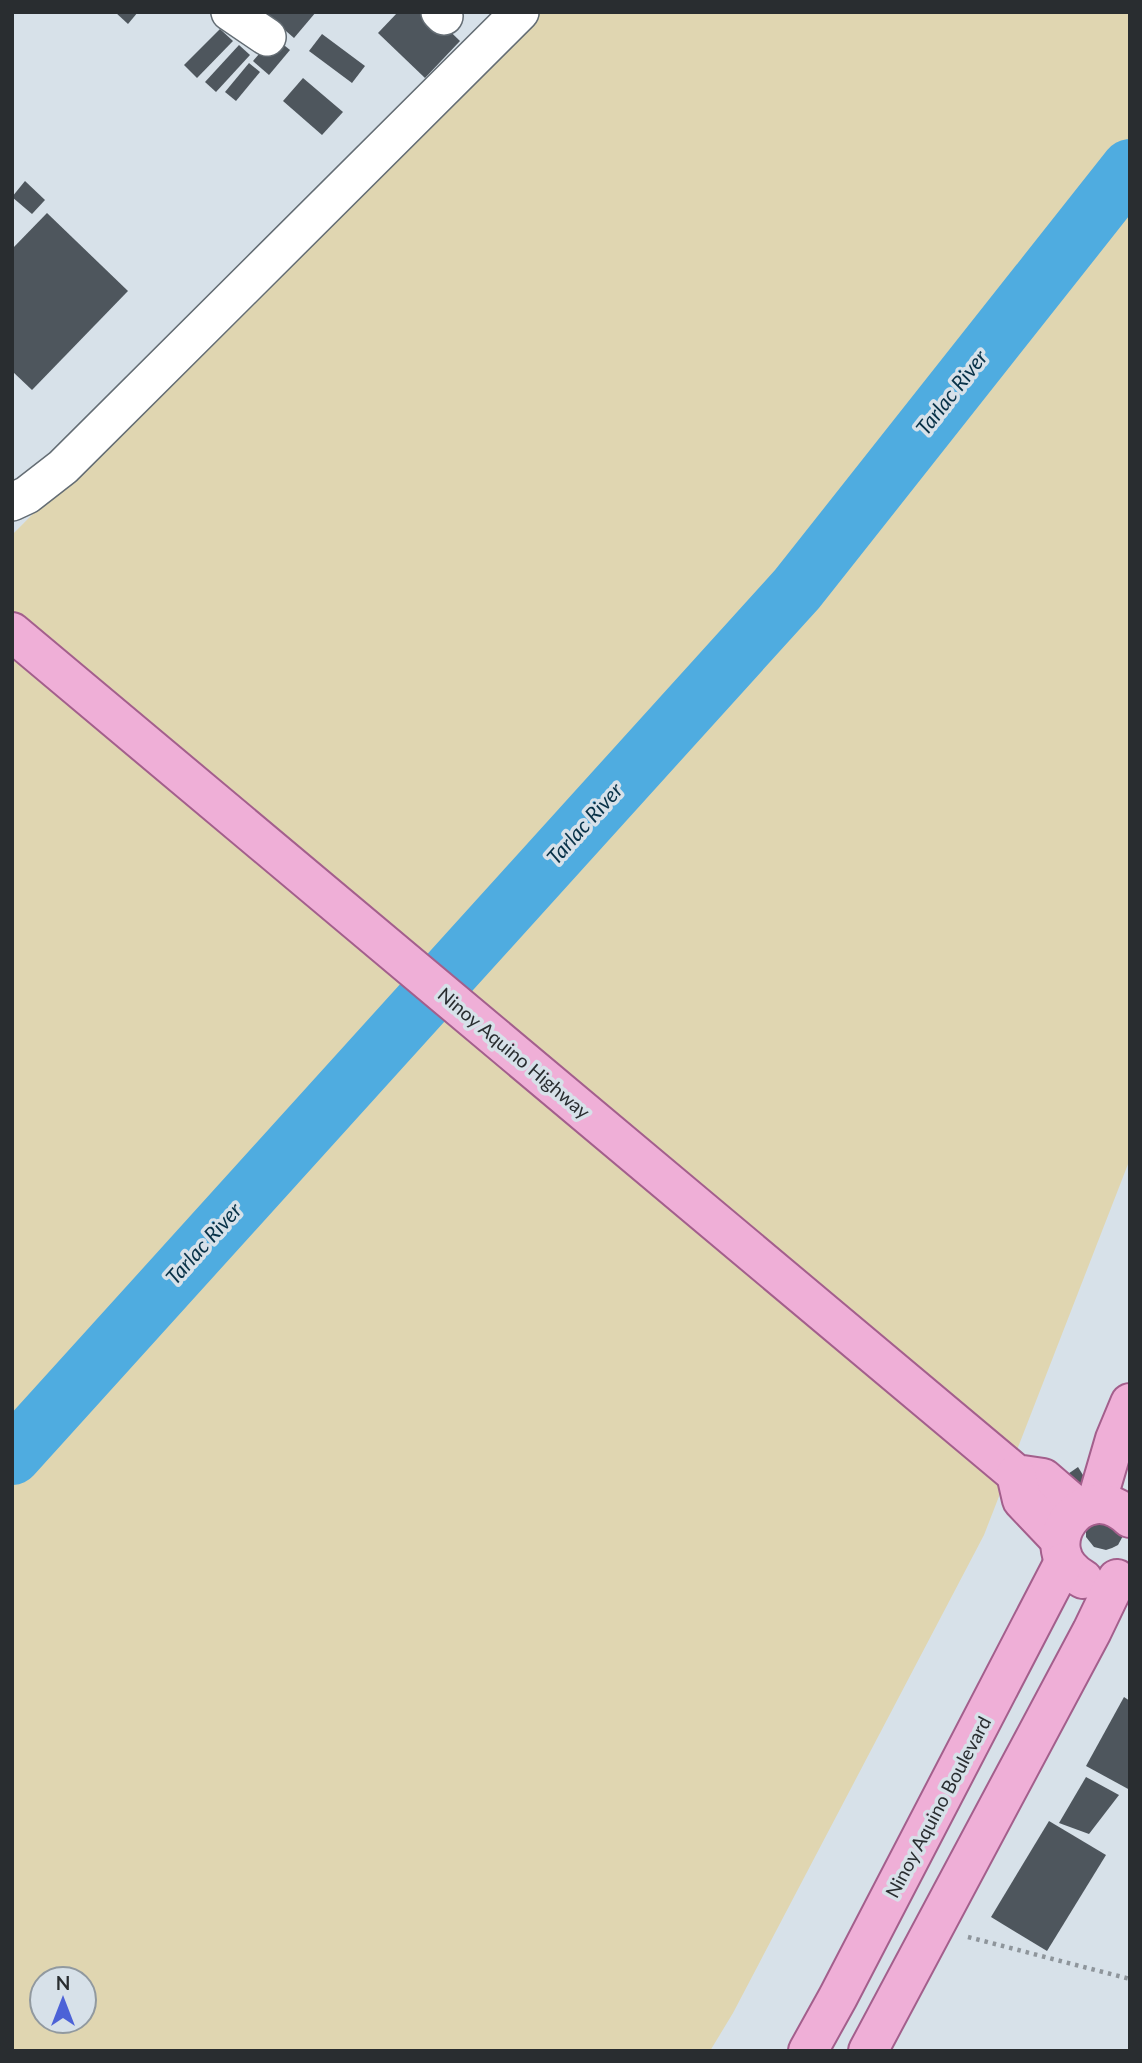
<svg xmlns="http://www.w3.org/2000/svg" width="1142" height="2063" viewBox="0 0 1142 2063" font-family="Lato,sans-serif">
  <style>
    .sand { fill: #e0d6b1; fill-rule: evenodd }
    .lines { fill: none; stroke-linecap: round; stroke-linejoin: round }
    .river { stroke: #4face0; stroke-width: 58 }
    .building { fill: #4e565d }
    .minor-casing { stroke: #646d74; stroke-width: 40 }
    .major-casing { stroke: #a35f8c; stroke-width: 42 }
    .path { stroke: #8e959b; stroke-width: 4.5; stroke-dasharray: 3.5 5; stroke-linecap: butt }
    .minor { stroke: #fff; stroke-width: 37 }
    .major { stroke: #efafd7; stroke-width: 38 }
    .labels { text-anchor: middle; stroke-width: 7; stroke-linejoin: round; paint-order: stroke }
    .street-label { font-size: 19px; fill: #292d30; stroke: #d7e1e9 }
    .water-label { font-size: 21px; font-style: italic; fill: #083248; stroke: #d7e1e9 }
  </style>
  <rect width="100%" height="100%" fill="#d7e1e9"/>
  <!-- sand -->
  <path class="sand" d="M530,12H1130V1159L984,1535L733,2013L710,2051H12V535ZM42,1979H84V2021H42Z"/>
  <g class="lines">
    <!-- river -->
    <polyline class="river" points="12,1456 797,589 1130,168"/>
  </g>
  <!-- building -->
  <g class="building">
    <polygon points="115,12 138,12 128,24"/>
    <polygon points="264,12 316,12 294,38"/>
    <polygon points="398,12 430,12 460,41 425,78 378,33"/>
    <polygon points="220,29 233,41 197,78 184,65"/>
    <polygon points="322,34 365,66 352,83 309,51"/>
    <polygon points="274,37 290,50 269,75 253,61"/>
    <polygon points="239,45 250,55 216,92 205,82"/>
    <polygon points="249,63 260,72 236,101 225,92"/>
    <polygon points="303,78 343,112 322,135 283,101"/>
    <polygon points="25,181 45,200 32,214 12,197"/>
    <polygon points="47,213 128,291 32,390 12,371 12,249"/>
    <polygon points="1078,1467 1091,1488 1078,1496 1065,1476"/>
    <polygon points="1122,1522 1124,1534 1118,1545 1112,1548 1106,1550 1094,1547 1086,1537 1086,1524"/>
    <polygon points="1124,1697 1130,1701 1130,1790 1086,1766"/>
    <polygon points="1086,1777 1119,1795 1089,1834 1059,1823"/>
    <polygon points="1049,1821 1106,1855 1047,1951 991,1917"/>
  </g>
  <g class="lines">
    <!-- minor casing -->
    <g class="minor-casing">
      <g id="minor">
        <polyline points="230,12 267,37"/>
        <polyline points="440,12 444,16"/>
        <polyline points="12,502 27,495 63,467 520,12"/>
      </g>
    </g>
    <!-- major casing -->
    <g class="major-casing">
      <g id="major">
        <polyline points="12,632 1016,1474 1043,1478 1079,1509"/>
        <polyline points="1016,1474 1022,1500 1060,1540"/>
        <polyline points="1096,1504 1115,1439 1130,1403"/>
        <path d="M1083,1579C1029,1549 1083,1473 1130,1518"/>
        <polyline points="808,2051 838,1997 1064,1562"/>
        <polyline points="868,2051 1092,1631 1117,1579"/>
      </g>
    </g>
    <!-- path -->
    <polyline class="path" points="968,1937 1130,1979"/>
    <!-- minor -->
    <use href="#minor" class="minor"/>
    <!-- major -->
    <use href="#major" class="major"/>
  </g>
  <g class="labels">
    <!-- street labels -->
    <g class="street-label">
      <text transform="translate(514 1053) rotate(40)" y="7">Ninoy Aquino Highway</text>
      <text transform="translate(938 1807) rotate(-62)" y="7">Ninoy Aquino Boulevard</text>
    </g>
    <!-- water labels -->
    <g class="water-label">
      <text transform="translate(952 393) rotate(-52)" y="7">Tarlac River</text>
      <text transform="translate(585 824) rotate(-48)" y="7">Tarlac River</text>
      <text transform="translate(204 1244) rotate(-48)" y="7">Tarlac River</text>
    </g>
  </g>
  <!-- border -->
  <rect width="1142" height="2063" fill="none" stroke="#292d30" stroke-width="28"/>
  <!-- north arrow -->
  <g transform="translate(63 2000)"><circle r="33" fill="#d7e1e9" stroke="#91999f" stroke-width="2"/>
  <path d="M0-5L12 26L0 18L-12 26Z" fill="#4c62d7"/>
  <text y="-10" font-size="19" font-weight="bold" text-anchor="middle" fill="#292d30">N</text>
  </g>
</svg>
